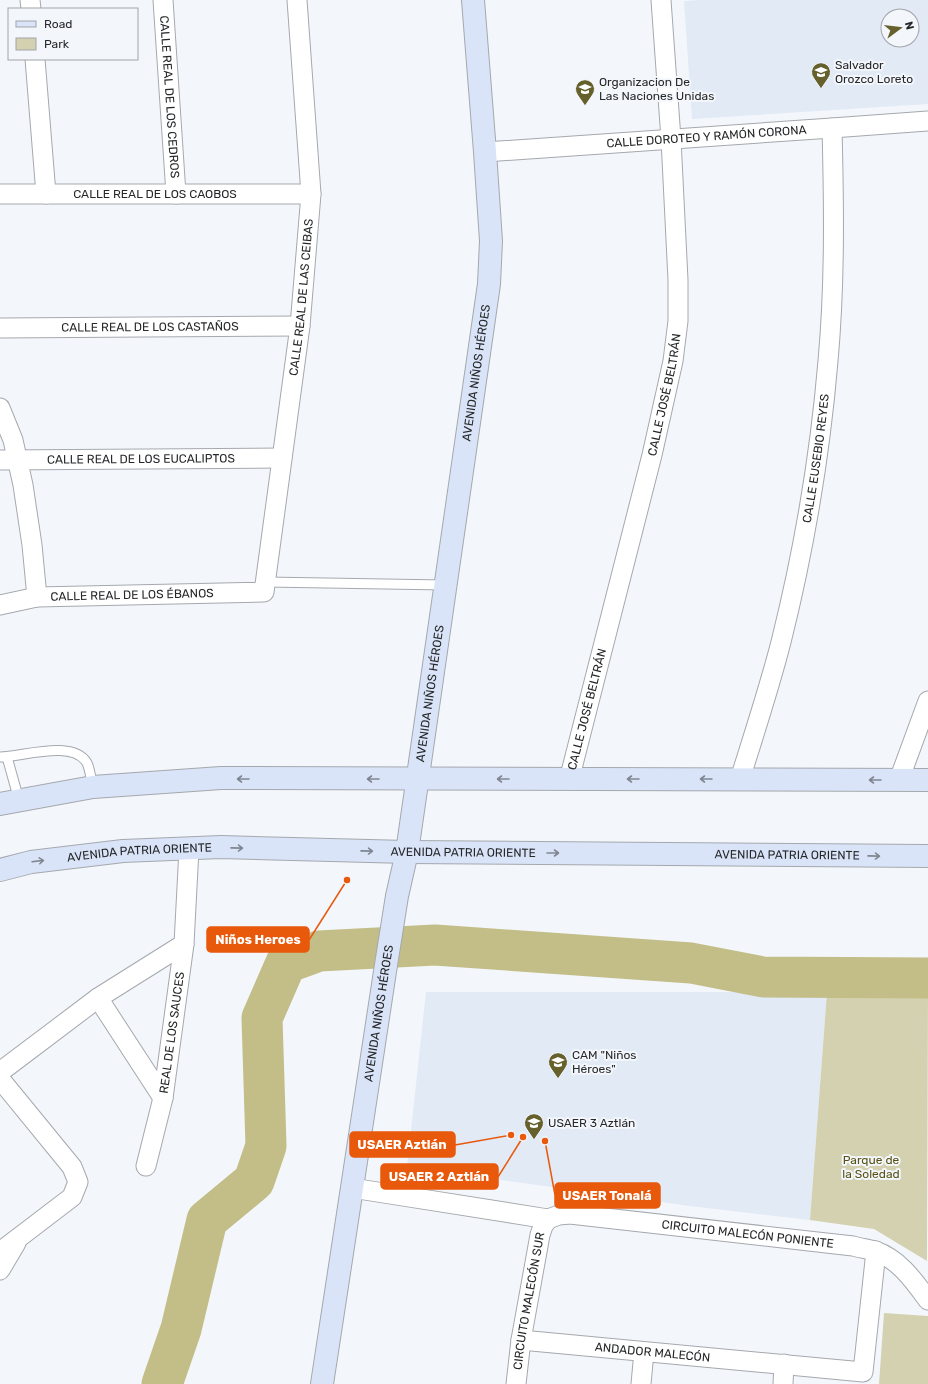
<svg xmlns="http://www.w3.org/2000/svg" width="928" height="1384" viewBox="0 0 928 1384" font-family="Rubik,sans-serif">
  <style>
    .built { fill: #e2eaf6; fill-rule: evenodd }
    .green { fill: #d4d1b0 }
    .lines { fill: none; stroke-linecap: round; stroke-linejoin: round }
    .river { stroke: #c3bd87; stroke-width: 41 }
    .lane-casing { stroke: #a5a8ad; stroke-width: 11 }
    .street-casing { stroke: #a5a8ad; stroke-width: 21 }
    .secondary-casing { stroke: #a5a8ad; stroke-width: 24 }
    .lane { stroke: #fff; stroke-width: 9 }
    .street { stroke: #fff; stroke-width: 19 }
    .secondary { stroke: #d9e4f8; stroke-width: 22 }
    .oneway { stroke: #808691 }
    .labels { text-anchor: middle; stroke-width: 4; stroke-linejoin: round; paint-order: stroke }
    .poi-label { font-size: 12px; fill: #27282a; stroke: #f3f7fc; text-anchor: start }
    .street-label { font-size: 12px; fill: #27282a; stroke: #f3f7fc }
    .park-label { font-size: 12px; fill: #595212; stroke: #f3f7fc }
    .leader { fill: none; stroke: #e8590c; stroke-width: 1.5 }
    .callout-dot { fill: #e8590c; stroke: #f3f7fc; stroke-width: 1.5 }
    .callout { fill: #e8590c; stroke: #e8590c; stroke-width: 1.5 }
    .callout-label { font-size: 13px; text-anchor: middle; font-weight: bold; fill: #fff }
  </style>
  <rect width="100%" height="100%" fill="#f3f7fc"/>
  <!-- built -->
  <g class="built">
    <path d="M701,0H928V104L692,119L684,1ZM888,16H912V40H888Z"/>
    <polygon points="426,992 827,992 810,1220 690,1206 407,1167"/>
  </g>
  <!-- green -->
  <g class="green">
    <polygon points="827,992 928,992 927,1261 874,1229 810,1220"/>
    <polygon points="884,1313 928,1316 928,1384 879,1384"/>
  </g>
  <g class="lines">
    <!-- river -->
    <polyline class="river" points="162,1384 181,1329 207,1220 254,1181 266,1146 262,1018 286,963 319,951 435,945 691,963 763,977 928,978"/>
    <!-- lane casing -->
    <g class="lane-casing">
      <g id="lane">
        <polyline points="266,582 445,585"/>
        <path d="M0,757C22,757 73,739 87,763C90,769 91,780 93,787"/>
        <polyline points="7,757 19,800"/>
      </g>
    </g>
    <!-- street casing -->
    <g class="street-casing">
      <g id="street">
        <polyline points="30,0 31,9"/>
        <path id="s1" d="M163,0L176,194"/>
        <polyline points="35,59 46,194"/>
        <path id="s2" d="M485,152L832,128L928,121"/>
        <path id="s3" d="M0,194H311"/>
        <path id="s4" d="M0,328L300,326"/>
        <polyline points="0,408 13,440 23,485 32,545 37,597"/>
        <path id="s5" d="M0,460L282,458"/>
        <path id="s6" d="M0,605L37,597L264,592L300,326L311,194L297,0"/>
        <path id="s7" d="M740,779C754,734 769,689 781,642C804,550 820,456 828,361C835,284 834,206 832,128"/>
        <path id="s8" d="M569,780L652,455L673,361L678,321V280L671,139L661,0"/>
        <polyline points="899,780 928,701"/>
        <polyline points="98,998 163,1098"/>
        <polyline points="0,1072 98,998 184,944"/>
        <polyline points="0,1079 72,1167 78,1182 72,1197 0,1252"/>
        <path id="s9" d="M146,1166L163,1098L184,944L189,849"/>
        <path id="s10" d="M352,1188L548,1219L559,1215L570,1214L853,1246C860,1248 868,1249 875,1251C899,1259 914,1281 928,1300"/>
        <polyline points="0,1270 16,1243"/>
        <path id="s11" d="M521,1340L863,1372L876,1251"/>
        <path id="s12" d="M516,1384L521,1340L540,1235L543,1226L548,1219"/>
        <polyline points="641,1384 644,1352"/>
        <polyline points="783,1384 784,1364"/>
      </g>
    </g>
    <!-- secondary casing -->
    <g class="secondary-casing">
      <g id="secondary">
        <polyline points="0,804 93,787 221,778 928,780"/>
        <path id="s13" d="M0,870L31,862L123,851L221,847L407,852L928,856"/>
        <path id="s14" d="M322,1384L386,965L397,896L407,852L489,284L491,241L485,152L473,0"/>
      </g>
    </g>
    <!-- lane -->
    <use href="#lane" class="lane"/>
    <!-- street -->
    <use href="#street" class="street"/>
    <!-- secondary -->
    <use href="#secondary" class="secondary"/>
  </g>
  <!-- one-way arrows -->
  <defs><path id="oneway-shaft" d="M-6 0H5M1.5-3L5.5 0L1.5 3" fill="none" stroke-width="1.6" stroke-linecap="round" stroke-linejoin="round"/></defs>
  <g class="oneway">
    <use href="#oneway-shaft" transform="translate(243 779) rotate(-180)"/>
    <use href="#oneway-shaft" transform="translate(373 779) rotate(-180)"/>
    <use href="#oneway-shaft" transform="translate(503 779) rotate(-180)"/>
    <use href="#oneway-shaft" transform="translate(633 779) rotate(180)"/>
    <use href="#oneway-shaft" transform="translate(706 779) rotate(180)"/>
    <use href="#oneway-shaft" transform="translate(875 780) rotate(-180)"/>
    <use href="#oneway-shaft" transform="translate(237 848) rotate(1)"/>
    <use href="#oneway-shaft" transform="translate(367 851) rotate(1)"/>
    <use href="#oneway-shaft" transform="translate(553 853)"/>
    <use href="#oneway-shaft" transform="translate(874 856) rotate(1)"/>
    <use href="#oneway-shaft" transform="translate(38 861) rotate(-7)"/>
  </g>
  <!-- icons -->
  <defs>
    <g id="school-pin" transform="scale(1)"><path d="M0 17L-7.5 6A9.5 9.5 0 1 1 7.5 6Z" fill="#66602d" stroke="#f3f7fc"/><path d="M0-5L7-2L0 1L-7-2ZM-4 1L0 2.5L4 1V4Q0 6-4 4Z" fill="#fff"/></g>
  </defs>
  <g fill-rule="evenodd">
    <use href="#school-pin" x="821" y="72"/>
    <use href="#school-pin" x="585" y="89"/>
    <use href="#school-pin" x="558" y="1062"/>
    <use href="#school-pin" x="534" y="1123"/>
  </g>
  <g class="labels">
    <!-- poi labels -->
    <g class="poi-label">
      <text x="835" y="69">Salvador<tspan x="835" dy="14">Orozco Loreto</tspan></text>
      <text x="599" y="86">Organizacion De<tspan x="599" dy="14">Las Naciones Unidas</tspan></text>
      <text x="572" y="1059">CAM "Niños<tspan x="572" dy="14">Héroes"</tspan></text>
      <text x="548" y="1127">USAER 3 Aztlán</text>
    </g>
    <!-- street labels -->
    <g class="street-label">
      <text dy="4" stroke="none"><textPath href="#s1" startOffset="97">CALLE REAL DE LOS CEDROS</textPath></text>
      <text dy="4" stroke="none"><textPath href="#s2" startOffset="222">CALLE DOROTEO Y RAMÓN CORONA</textPath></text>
      <text dy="4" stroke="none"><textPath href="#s3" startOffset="155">CALLE REAL DE LOS CAOBOS</textPath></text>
      <text dy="4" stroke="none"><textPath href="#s6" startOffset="562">CALLE REAL DE LAS CEIBAS</textPath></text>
      <text dy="4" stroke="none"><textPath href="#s4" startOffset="150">CALLE REAL DE LOS CASTAÑOS</textPath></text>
      <text dy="4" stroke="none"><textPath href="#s14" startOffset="1023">AVENIDA NIÑOS HÉROES</textPath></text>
      <text dy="4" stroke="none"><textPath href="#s8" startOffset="397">CALLE JOSÉ BELTRÁN</textPath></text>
      <text dy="4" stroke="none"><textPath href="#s7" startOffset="330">CALLE EUSEBIO REYES</textPath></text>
      <text dy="4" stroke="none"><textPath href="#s5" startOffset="141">CALLE REAL DE LOS EUCALIPTOS</textPath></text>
      <text dy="4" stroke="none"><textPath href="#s6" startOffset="133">CALLE REAL DE LOS ÉBANOS</textPath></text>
      <text dy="4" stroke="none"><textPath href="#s14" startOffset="699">AVENIDA NIÑOS HÉROES</textPath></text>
      <text dy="4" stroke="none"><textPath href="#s8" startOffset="73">CALLE JOSÉ BELTRÁN</textPath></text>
      <text dy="4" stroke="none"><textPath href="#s13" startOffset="465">AVENIDA PATRIA ORIENTE</textPath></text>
      <text dy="4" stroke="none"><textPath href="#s13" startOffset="141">AVENIDA PATRIA ORIENTE</textPath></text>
      <text dy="4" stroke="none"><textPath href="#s13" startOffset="789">AVENIDA PATRIA ORIENTE</textPath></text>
      <text dy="4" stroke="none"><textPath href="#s14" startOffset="375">AVENIDA NIÑOS HÉROES</textPath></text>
      <text dy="4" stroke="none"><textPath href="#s9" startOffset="136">REAL DE LOS SAUCES</textPath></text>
      <text dy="4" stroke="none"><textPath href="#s10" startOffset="400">CIRCUITO MALECÓN PONIENTE</textPath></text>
      <text dy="4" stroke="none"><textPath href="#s12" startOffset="84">CIRCUITO MALECÓN SUR</textPath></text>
      <text dy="4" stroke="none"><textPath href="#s11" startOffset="132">ANDADOR MALECÓN</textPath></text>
    </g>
    <!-- park labels -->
    <g class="park-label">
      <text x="871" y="1164">Parque de<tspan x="871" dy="14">la Soledad</tspan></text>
    </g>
  </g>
  <!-- callouts -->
  <path class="leader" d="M347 880L309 940M511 1135L455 1145M523 1137L498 1177M545 1141L555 1195"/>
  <g class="callout-dot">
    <circle cx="347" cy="880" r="4"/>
    <circle cx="511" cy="1135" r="4"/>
    <circle cx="523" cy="1137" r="4"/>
    <circle cx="545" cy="1141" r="4"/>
  </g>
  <g class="callout">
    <rect x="207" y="927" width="102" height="25" rx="4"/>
    <rect x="350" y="1132" width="105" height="25" rx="4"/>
    <rect x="381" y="1164" width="117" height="25" rx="4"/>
    <rect x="555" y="1183" width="105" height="25" rx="4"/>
  </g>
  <g class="callout-label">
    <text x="258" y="944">Niños Heroes</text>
    <text x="402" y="1149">USAER Aztlán</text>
    <text x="439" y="1181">USAER 2 Aztlán</text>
    <text x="607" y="1200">USAER Tonalá</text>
  </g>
  <!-- legend -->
  <rect x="8" y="8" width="130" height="52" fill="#f3f7fc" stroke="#a1a4a8"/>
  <rect x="16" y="21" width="20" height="6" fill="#d9e4f8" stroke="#a1a4a8"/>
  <text x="44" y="28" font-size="12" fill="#27282a">Road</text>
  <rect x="16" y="38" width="20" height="12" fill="#d4d1b0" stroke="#a1a4a8"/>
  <text x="44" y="48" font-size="12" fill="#27282a">Park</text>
  <!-- north arrow -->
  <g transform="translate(900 28) rotate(75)"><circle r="19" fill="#f3f7fc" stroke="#a1a4a8"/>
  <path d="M0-3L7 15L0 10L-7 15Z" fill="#66602d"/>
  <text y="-6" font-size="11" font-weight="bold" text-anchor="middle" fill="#27282a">N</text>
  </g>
</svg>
